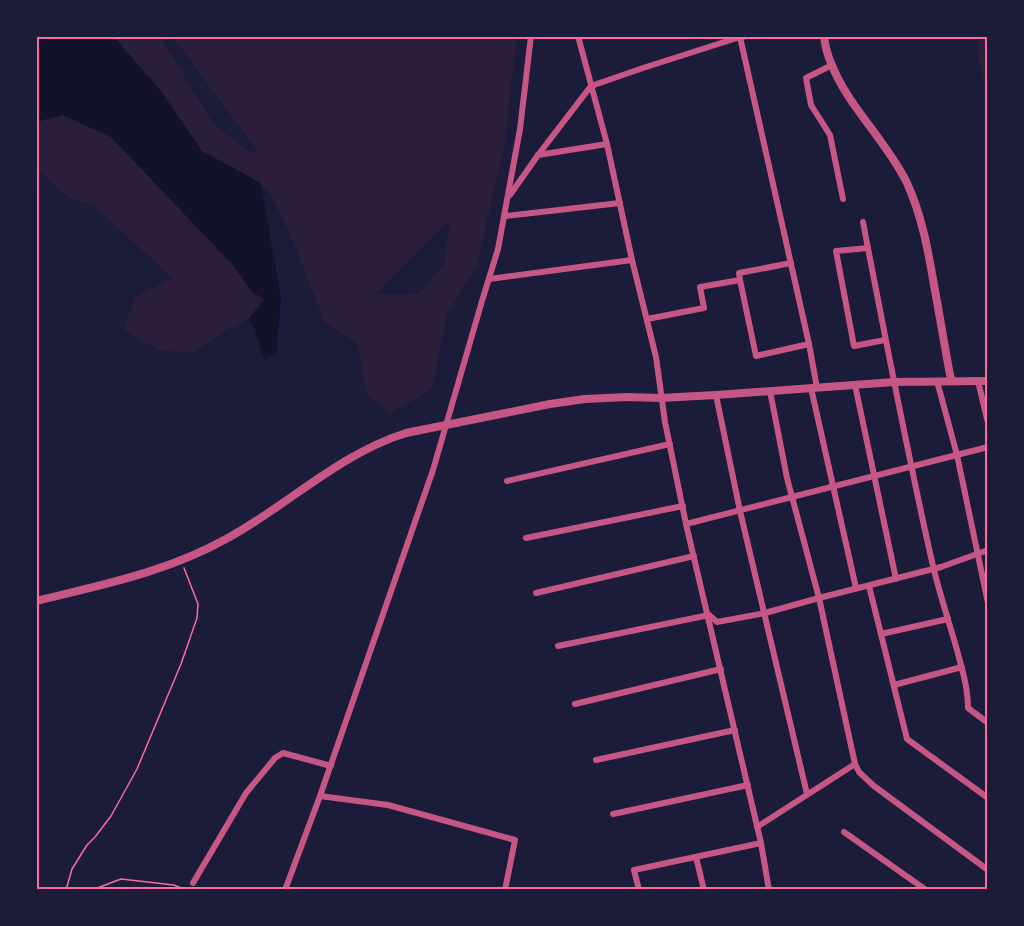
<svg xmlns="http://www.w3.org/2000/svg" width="1024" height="926" viewBox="0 0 1024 926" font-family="Poppins,sans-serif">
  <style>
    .green { fill: #2a1e3b; fill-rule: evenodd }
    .water { fill: #12122b }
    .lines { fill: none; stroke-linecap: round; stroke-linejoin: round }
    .path { stroke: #ff6b9d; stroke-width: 1.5 }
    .minor { stroke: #c65784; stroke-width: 6 }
    .tertiary { stroke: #c65784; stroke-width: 8 }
    .neatline { fill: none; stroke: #ff6b9d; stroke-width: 2 }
  </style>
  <rect width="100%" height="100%" fill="#1b1b3a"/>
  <!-- green -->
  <g class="green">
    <path d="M114,36H160L215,126L250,152L259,153L172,36H517L504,148L477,264L447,315L432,389L391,413L367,396L357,344L325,323L289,232L269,192L202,151L156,86ZM450,220L444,264L420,293L374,295Z"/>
    <polygon points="977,36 988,36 988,94 978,59"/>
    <polygon points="62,115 111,137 233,265 248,286 264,300 248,320 226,330 194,352 161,351 123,330 135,297 172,278 93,205 72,200 36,169 36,122"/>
  </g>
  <!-- water -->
  <polygon class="water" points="36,36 114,36 123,48 161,91 202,151 261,183 281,300 276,352 264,360 255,329 248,320 264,299 252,292 233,265 111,137 62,115 36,122"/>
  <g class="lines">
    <!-- path -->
    <g class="path">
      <polyline points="66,890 72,869 87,845 95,837 111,816 137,769 181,664 197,618 198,604 184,568"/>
      <polyline points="92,890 121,879 174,885 186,890"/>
    </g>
    <!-- minor -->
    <g class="minor">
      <polyline points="578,36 607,144 632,260 656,357 665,422 686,524 761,843 769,890"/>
      <polyline points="740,37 809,344 817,388"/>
      <polyline points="832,65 806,78 811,105 830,135 843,199"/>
      <polyline points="538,155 607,144"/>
      <polyline points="510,195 538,155 591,86 643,68 740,37 748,36"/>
      <polyline points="505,216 620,203"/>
      <path d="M863,222C885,337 907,452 933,566C940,595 949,622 957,650C962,669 968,688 968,708L988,723"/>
      <polyline points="868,248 836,251 854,346 885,340"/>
      <polyline points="489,279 632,260"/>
      <polyline points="740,280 756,356 809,344"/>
      <polyline points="647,319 704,308 700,287 740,280 739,273 791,263"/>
      <polyline points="937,381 957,455 988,603"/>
      <polyline points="978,381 988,423"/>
      <polyline points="855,385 896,579"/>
      <polyline points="811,388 856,588"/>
      <polyline points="770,391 787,478 819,598 855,764 859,772 874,786 988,870"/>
      <polyline points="716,395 740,511 807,794"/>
      <polyline points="507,481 670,444"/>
      <polyline points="686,524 988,447"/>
      <polyline points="526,538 683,506"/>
      <polyline points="869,586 907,739 988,798"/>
      <polyline points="536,593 694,556"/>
      <polyline points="709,615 717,622 765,613 819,598 941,567 988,550"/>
      <polyline points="881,634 948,619"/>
      <polyline points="558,646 709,615"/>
      <polyline points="894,685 962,667"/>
      <polyline points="575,704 721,669"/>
      <polyline points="596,760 735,730"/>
      <polyline points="320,796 388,805 515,840 505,890"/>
      <polyline points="613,814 748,785"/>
      <polyline points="757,827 855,764"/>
      <polyline points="844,832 926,890"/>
      <polyline points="696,857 704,890"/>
      <polyline points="193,883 246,793 275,758 283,753 331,766"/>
      <polyline points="285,890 320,796 433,470 482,301 498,249 520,129 531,36"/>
      <polyline points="639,890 634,870 761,843"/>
    </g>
    <!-- tertiary -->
    <g class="tertiary">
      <path d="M824,36C825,45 827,54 831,63C848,107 886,140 907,183C922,216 928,250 934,285C940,317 945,349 951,380"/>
      <path d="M36,601C101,585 167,572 226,539C287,506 339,454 406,433L550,404L585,399L627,397L661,398L716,395L894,382L988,381"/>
    </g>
  </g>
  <!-- border -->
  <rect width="1024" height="926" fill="none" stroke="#1b1b3a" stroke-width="75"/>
  <rect x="38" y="38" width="948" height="850" class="neatline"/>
</svg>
